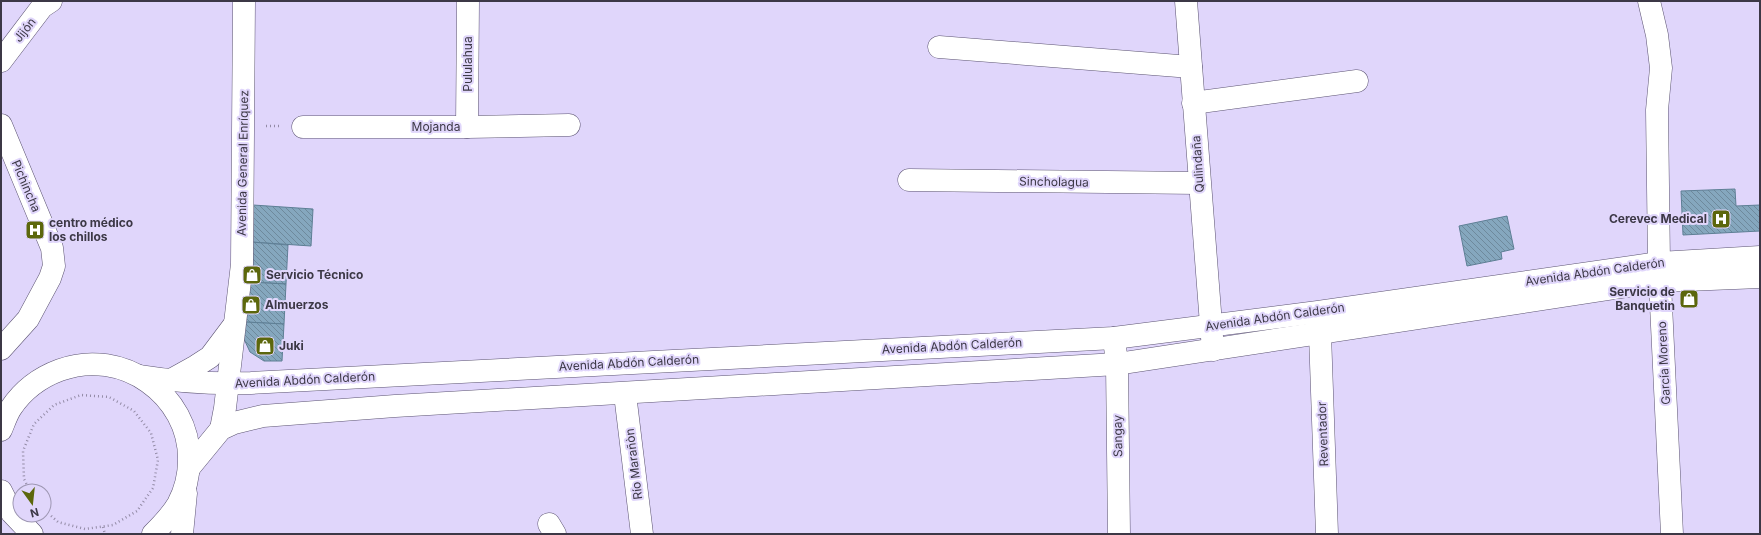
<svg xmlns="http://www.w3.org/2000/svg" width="1761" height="535" viewBox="0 0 1761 535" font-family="Inter,sans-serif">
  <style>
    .building { fill: url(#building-back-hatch); stroke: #5e7f95 }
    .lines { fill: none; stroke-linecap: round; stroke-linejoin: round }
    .minor-casing { stroke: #5c5472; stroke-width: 23 }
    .major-casing { stroke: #5c5472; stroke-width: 23 }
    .path { stroke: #938ba6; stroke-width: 2.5; stroke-dasharray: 1 3; stroke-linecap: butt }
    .minor { stroke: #fff; stroke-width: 22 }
    .major { stroke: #fff; stroke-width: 22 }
    .labels { text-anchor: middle; stroke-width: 4; stroke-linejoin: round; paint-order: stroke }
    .street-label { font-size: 12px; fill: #3c3846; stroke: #e0d6fb }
    .poi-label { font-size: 12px; font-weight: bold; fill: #3c3846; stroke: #e0d6fb; text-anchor: start }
  </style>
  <defs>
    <pattern id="building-back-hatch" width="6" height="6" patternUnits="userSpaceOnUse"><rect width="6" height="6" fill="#85a7be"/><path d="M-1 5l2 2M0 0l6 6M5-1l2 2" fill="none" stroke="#6e899c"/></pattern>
  </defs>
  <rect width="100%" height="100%" fill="#e0d6fb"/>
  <!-- building -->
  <g class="building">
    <polygon points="1735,189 1736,206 1760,205 1760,231 1683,235 1681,191"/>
    <polygon points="253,205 313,209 311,246 251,242"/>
    <polygon points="1507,216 1514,249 1501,252 1502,259 1467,266 1459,226"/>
    <polygon points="251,242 288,245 286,284 248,282"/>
    <polygon points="248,282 286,284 284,324 245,322"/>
    <polygon points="1694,291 1695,306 1683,306 1682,292"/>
    <polygon points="245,322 284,324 282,361 264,361 250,352 244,339"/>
  </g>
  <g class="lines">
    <!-- minor casing -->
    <g class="minor-casing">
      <g id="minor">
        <polyline points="1186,1 1213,350"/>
        <polyline points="1649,1 1657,35 1661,68 1657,110 1659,263 1672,534"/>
        <polyline points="939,47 1191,67"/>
        <polyline points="1,61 42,7 51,1"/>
        <polyline points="1193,103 1357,81"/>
        <polyline points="1,125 52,248 54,266 50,278 28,319 1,349"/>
        <polyline points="303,127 467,127 569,125"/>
        <polyline points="467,127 468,1"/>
        <polyline points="909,180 1199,183"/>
        <polyline points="1320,334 1327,534"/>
        <polyline points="1114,338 1117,364 1119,534"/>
        <polyline points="169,381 196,366 210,357 234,325"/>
        <polyline points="625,394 642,534"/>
        <polyline points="221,429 225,408 242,264 244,1"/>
        <polyline points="549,524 555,534"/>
      </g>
    </g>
    <!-- major casing -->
    <g class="major-casing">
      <g id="major">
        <path d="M140,376C177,382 214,384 251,383L1114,338L1318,312L1659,263L1760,257"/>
        <path d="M1,430C4,423 7,414 11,408C23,390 41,377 60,370C122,347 190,395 189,460C189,475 185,491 178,504C171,516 162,525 153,534"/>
        <polyline points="189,468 221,429 234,423 263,416 395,406 1117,364 1661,281 1760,277"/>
        <polyline points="1,491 12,513 32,534"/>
        <polyline points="182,534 186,493"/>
      </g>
    </g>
    <!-- path -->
    <g class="path">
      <polyline points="266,126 279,126"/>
      <polyline points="30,491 24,479 23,451 34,424 54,405 81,395 109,397 134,411 151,433 158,460 153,488 137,511 113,525 85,529 58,522 49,514"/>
      <polyline points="103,527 105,534"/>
    </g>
    <!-- minor -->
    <use href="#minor" class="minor"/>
    <!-- major -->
    <use href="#major" class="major"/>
  </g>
  <!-- icons -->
  <defs>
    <g id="hospital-square" transform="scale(1)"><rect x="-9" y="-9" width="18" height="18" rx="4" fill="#5c670c" stroke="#e0d6fb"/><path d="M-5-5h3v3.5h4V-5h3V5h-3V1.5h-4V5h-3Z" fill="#fff"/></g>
    <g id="shop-square" transform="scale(1)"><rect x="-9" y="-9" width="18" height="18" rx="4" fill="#5c670c" stroke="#e0d6fb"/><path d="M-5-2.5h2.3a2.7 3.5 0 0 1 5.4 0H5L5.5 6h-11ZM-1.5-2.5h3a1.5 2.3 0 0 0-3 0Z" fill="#fff"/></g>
  </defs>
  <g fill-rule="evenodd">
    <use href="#hospital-square" x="1721" y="219"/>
    <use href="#hospital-square" x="35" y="230"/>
    <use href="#shop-square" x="252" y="275"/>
    <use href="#shop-square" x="1689" y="299"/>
    <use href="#shop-square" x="251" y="305"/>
    <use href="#shop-square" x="265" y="346"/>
  </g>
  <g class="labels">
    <!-- street labels -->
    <g class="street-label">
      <text transform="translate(25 30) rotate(-52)" y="4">Jijón</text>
      <text transform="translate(468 64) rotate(-90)" y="4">Pululahua</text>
      <text x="436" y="131">Mojanda</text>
      <text transform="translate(243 163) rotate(-89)" y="4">Avenida General Enríquez</text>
      <text transform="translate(1198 164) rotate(-94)" y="4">Qulindaña</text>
      <text transform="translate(1054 182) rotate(1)" y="4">Sincholagua</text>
      <text transform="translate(26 186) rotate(67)" y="4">Pichincha</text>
      <text transform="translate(1595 272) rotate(-8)" y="4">Avenida Abdón Calderón</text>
      <text transform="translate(1275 317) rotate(-8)" y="4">Avenida Abdón Calderón</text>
      <text transform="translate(952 346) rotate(-3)" y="4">Avenida Abdón Calderón</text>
      <text transform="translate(629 363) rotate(-3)" y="4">Avenida Abdón Calderón</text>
      <text transform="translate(1664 363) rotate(-93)" y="4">García Moreno</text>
      <text transform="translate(305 380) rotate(-3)" y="4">Avenida Abdón Calderón</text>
      <text transform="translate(1323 434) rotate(-92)" y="4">Reventador</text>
      <text transform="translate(1118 436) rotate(-91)" y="4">Sangay</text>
      <text transform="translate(634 464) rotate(-97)" y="4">Río Marañòn</text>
    </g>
    <!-- poi labels -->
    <g class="poi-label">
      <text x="1707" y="223" text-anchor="end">Cerevec Medical</text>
      <text x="49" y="227">centro médico<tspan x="49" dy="14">los chillos</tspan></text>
      <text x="266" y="279">Servicio Técnico</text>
      <text x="1675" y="296" text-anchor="end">Servicio de<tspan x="1675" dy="14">Banquetin</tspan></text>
      <text x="265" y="309">Almuerzos</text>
      <text x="279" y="350">Juki</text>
    </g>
  </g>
  <!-- border -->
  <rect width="1761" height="535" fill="none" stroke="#3c3846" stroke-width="4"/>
  <!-- north arrow -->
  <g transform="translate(32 503) rotate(165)"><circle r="19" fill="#e0d6fb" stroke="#9e97b3"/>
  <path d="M0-3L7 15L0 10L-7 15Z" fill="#5c670c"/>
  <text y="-6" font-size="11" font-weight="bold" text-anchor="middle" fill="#3c3846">N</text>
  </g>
</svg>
